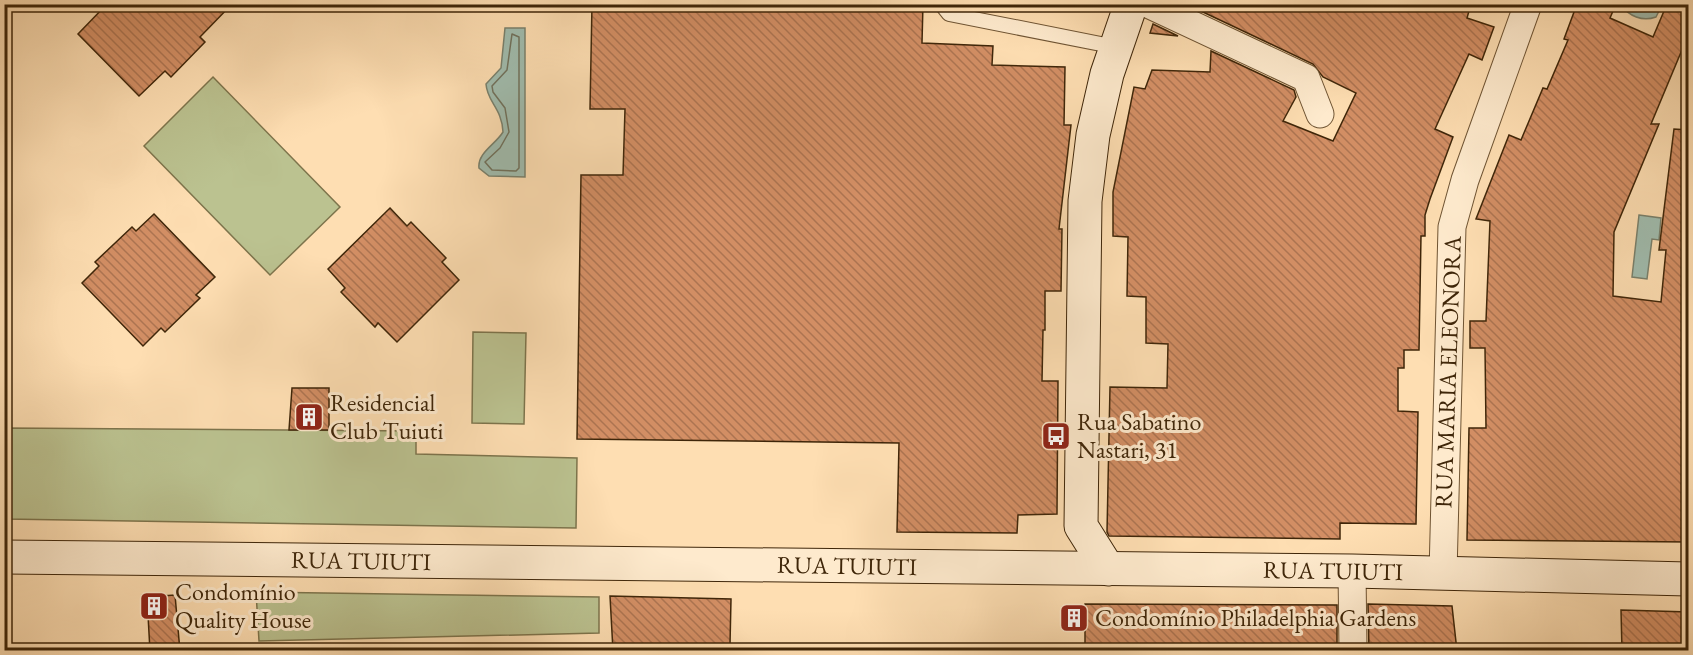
<svg xmlns="http://www.w3.org/2000/svg" width="1693" height="655" viewBox="0 0 1693 655" font-family="'EB Garamond',serif">
  <style>
    .garden { fill: #bbc290; stroke: #7d744c; stroke-width: 1.5 }
    .water { fill: #a0bcae; stroke: #79806c; stroke-width: 1.5 }
    .lines { fill: none; stroke-linecap: round; stroke-linejoin: round }
    .shore { stroke: #70715c; stroke-width: 1.5 }
    .building { fill: url(#building-back-hatch); stroke: #3f2609; stroke-width: 1.5 }
    .lane-casing { stroke: #6f5433; stroke-width: 16 }
    .street-casing { stroke: #6f5433; stroke-width: 29 }
    .secondary-casing { stroke: #3f2609; stroke-width: 35 }
    .lane { stroke: #feeacd; stroke-width: 14 }
    .street { stroke: #feeacd; stroke-width: 27 }
    .secondary { stroke: #feeacd; stroke-width: 33 }
    .labels { text-anchor: middle; stroke-width: 6; stroke-linejoin: round; paint-order: stroke }
    .street-label { font-size: 24px; fill: #3f2609; stroke: #feeacd }
    .poi-label { font-size: 24px; fill: #3f2609; stroke: #feeacd; text-anchor: start }
  </style>
  <defs>
    <pattern id="building-back-hatch" width="6" height="6" patternUnits="userSpaceOnUse" patternTransform="scale(1.5)"><rect width="6" height="6" fill="#d28e64"/><path d="M-1 5l2 2M0 0l6 6M5-1l2 2" fill="none" stroke="#ac7451"/></pattern>
  </defs>
  <rect width="100%" height="100%" fill="#fedeb2"/>
  <filter id="stains"><feTurbulence type="fractalNoise" baseFrequency=".00333" numOctaves="4"/><feColorMatrix values="0 0 0 0 .2 0 0 0 0 .09 0 0 0 0 .02 0 0 0 .5 -.17"/></filter>
  <radialGradient id="worn" r=".72"><stop offset=".6" stop-color="#630" stop-opacity="0"/><stop offset="1" stop-color="#630" stop-opacity=".3"/></radialGradient>
  <!-- garden -->
  <g class="garden">
    <polygon points="213,77 340,207 270,275 144,146"/>
    <polygon points="473,332 526,333 524,424 472,423"/>
    <polygon points="5,428 416,431 416,454 577,458 576,528 5,519"/>
    <polygon points="256,592 599,597 599,633 259,641"/>
  </g>
  <!-- water -->
  <g class="water">
    <path d="M1621,5V4L1662,5L1656,17C1642,22 1629,16 1621,5Z"/>
    <path d="M505,28H525V177L489,176L479,168C477,153 496,144 503,132C502,108 487,102 486,84L501,68Z"/>
    <polygon points="1639,215 1661,218 1659,240 1652,239 1647,279 1632,277"/>
  </g>
  <g class="lines">
    <!-- shore -->
    <polygon class="shore" points="512,34 519,37 519,168 516,171 492,170 485,162 500,148 509,132 505,108 493,92 492,86 507,70"/>
  </g>
  <!-- building -->
  <g class="building">
    <polygon points="107,4 232,4 200,37 205,42 171,77 165,71 139,96 78,34"/>
    <polygon points="592,4 923,4 922,43 993,46 992,65 1065,67 1064,125 1071,125 1059,229 1062,229 1061,291 1045,291 1045,330 1043,330 1042,381 1058,381 1057,514 1018,515 1017,533 897,532 899,443 577,439 581,175 623,175 625,109 590,109"/>
    <polygon points="1186,4 1471,4 1467,18 1494,27 1482,60 1469,54 1435,129 1453,137 1430,199 1425,215 1425,236 1421,236 1419,350 1404,350 1404,368 1398,368 1398,411 1418,412 1416,524 1340,523 1340,539 1109,536 1107,532 1110,387 1167,388 1168,344 1146,343 1146,297 1127,296 1128,237 1113,236 1113,192 1134,87 1145,89 1152,70 1210,72 1211,51 1294,90 1296,97 1283,121 1333,141 1356,93 1323,77 1313,64"/>
    <polygon points="1577,4 1616,4 1610,18 1653,37 1667,4 1689,4 1689,33 1651,124 1659,124 1614,232 1613,296 1661,302 1666,250 1659,250 1674,129 1689,130 1689,542 1467,540 1469,428 1486,428 1485,348 1470,348 1470,321 1486,321 1490,221 1476,219 1509,135 1521,140 1543,88 1547,89 1568,40 1564,39"/>
    <polygon points="1153,24 1178,36 1150,33"/>
    <polygon points="390,208 407,226 411,222 446,258 442,262 459,280 397,342 378,323 375,327 341,292 345,288 328,269"/>
    <polygon points="154,214 215,277 196,295 200,298 165,332 161,328 143,346 82,283 99,266 95,262 132,227 136,231"/>
    <polygon points="292,388 329,388 329,430 289,430"/>
    <polygon points="175,595 180,651 150,651 147,597"/>
    <polygon points="610,596 731,599 730,645 707,645 707,651 613,651"/>
    <polygon points="1085,604 1337,605 1337,651 1099,651 1099,644 1085,644"/>
    <polygon points="1368,604 1452,606 1457,651 1369,651"/>
    <polygon points="1621,610 1689,612 1689,651 1622,651"/>
  </g>
  <g class="lines">
    <!-- lane casing -->
    <g class="lane-casing">
      <polyline id="lane" points="941,4 949,14 1116,47"/>
    </g>
    <!-- street casing -->
    <g class="street-casing">
      <g id="street">
        <polyline points="1148,4 1306,78 1320,114"/>
        <polyline points="1352,571 1353,650"/>
        <polyline points="1443,573 1452,227 1465,180 1528,4"/>
      </g>
    </g>
    <!-- secondary casing -->
    <g class="secondary-casing">
      <g id="secondary">
        <polyline points="4,557 1352,571 1688,579"/>
        <polyline points="1108,569 1081,526 1085,201 1093,135 1107,74 1131,4"/>
      </g>
    </g>
    <!-- lane -->
    <use href="#lane" class="lane"/>
    <!-- street -->
    <use href="#street" class="street"/>
    <!-- secondary -->
    <use href="#secondary" class="secondary"/>
  </g>
  <!-- icons -->
  <defs>
    <g id="building-square" transform="scale(1.5)"><rect x="-9" y="-9" width="18" height="18" rx="4" fill="#8f2418" stroke="#feeacd"/><path d="M-4-6H4V6H1V3H-1V6H-4ZM-2.5-4.3h1.7v1.8h-1.7ZM.8-4.3h1.7v1.8H.8ZM-2.5-1h1.7V.8h-1.7ZM.8-1h1.7V.8H.8Z" fill="#fff"/></g>
    <g id="bus-square" transform="scale(1.5)"><rect x="-9" y="-9" width="18" height="18" rx="4" fill="#8f2418" stroke="#feeacd"/><path d="M-5-6H5V4H4V6H2V4H-2V6H-4V4H-5ZM-3.5-4V0h7V-4ZM-3.5 1.2v1.5H-2V1.2ZM2 1.2v1.5H3.5V1.2Z" fill="#fff"/></g>
  </defs>
  <g fill-rule="evenodd">
    <use href="#building-square" x="309" y="417"/>
    <use href="#bus-square" x="1056" y="436"/>
    <use href="#building-square" x="154" y="606"/>
    <use href="#building-square" x="1074" y="618"/>
  </g>
  <g class="labels">
    <!-- street labels -->
    <g class="street-label">
      <text transform="translate(1448 372) rotate(-88)" y="8">RUA MARIA ELEONORA</text>
      <text transform="translate(361 561) rotate(1)" y="8">RUA TUIUTI</text>
      <text transform="translate(847 566) rotate(1)" y="8">RUA TUIUTI</text>
      <text transform="translate(1333 571) rotate(1)" y="8">RUA TUIUTI</text>
    </g>
    <!-- poi labels -->
    <g class="poi-label">
      <text x="330" y="411">Residencial<tspan x="330" dy="28">Club Tuiuti</tspan></text>
      <text x="1077" y="430">Rua Sabatino<tspan x="1077" dy="28">Nastari, 31</tspan></text>
      <text x="175" y="600">Condomínio<tspan x="175" dy="28">Quality House</tspan></text>
      <text x="1095" y="626">Condomínio Philadelphia Gardens</text>
    </g>
  </g>
  <!-- margin -->
  <rect width="1693" height="655" fill="none" stroke="#fedeb2" stroke-width="24"/>
  <rect x="6" y="6" width="1681" height="643" fill="none" stroke="#3f2609" stroke-width="3"/>
  <rect x="12" y="12" width="1669" height="631" fill="none" stroke="#3f2609" stroke-width="1.5"/>
  <rect width="100%" height="100%" filter="url(#stains)"/>
  <rect width="100%" height="100%" fill="url(#worn)"/>
</svg>
